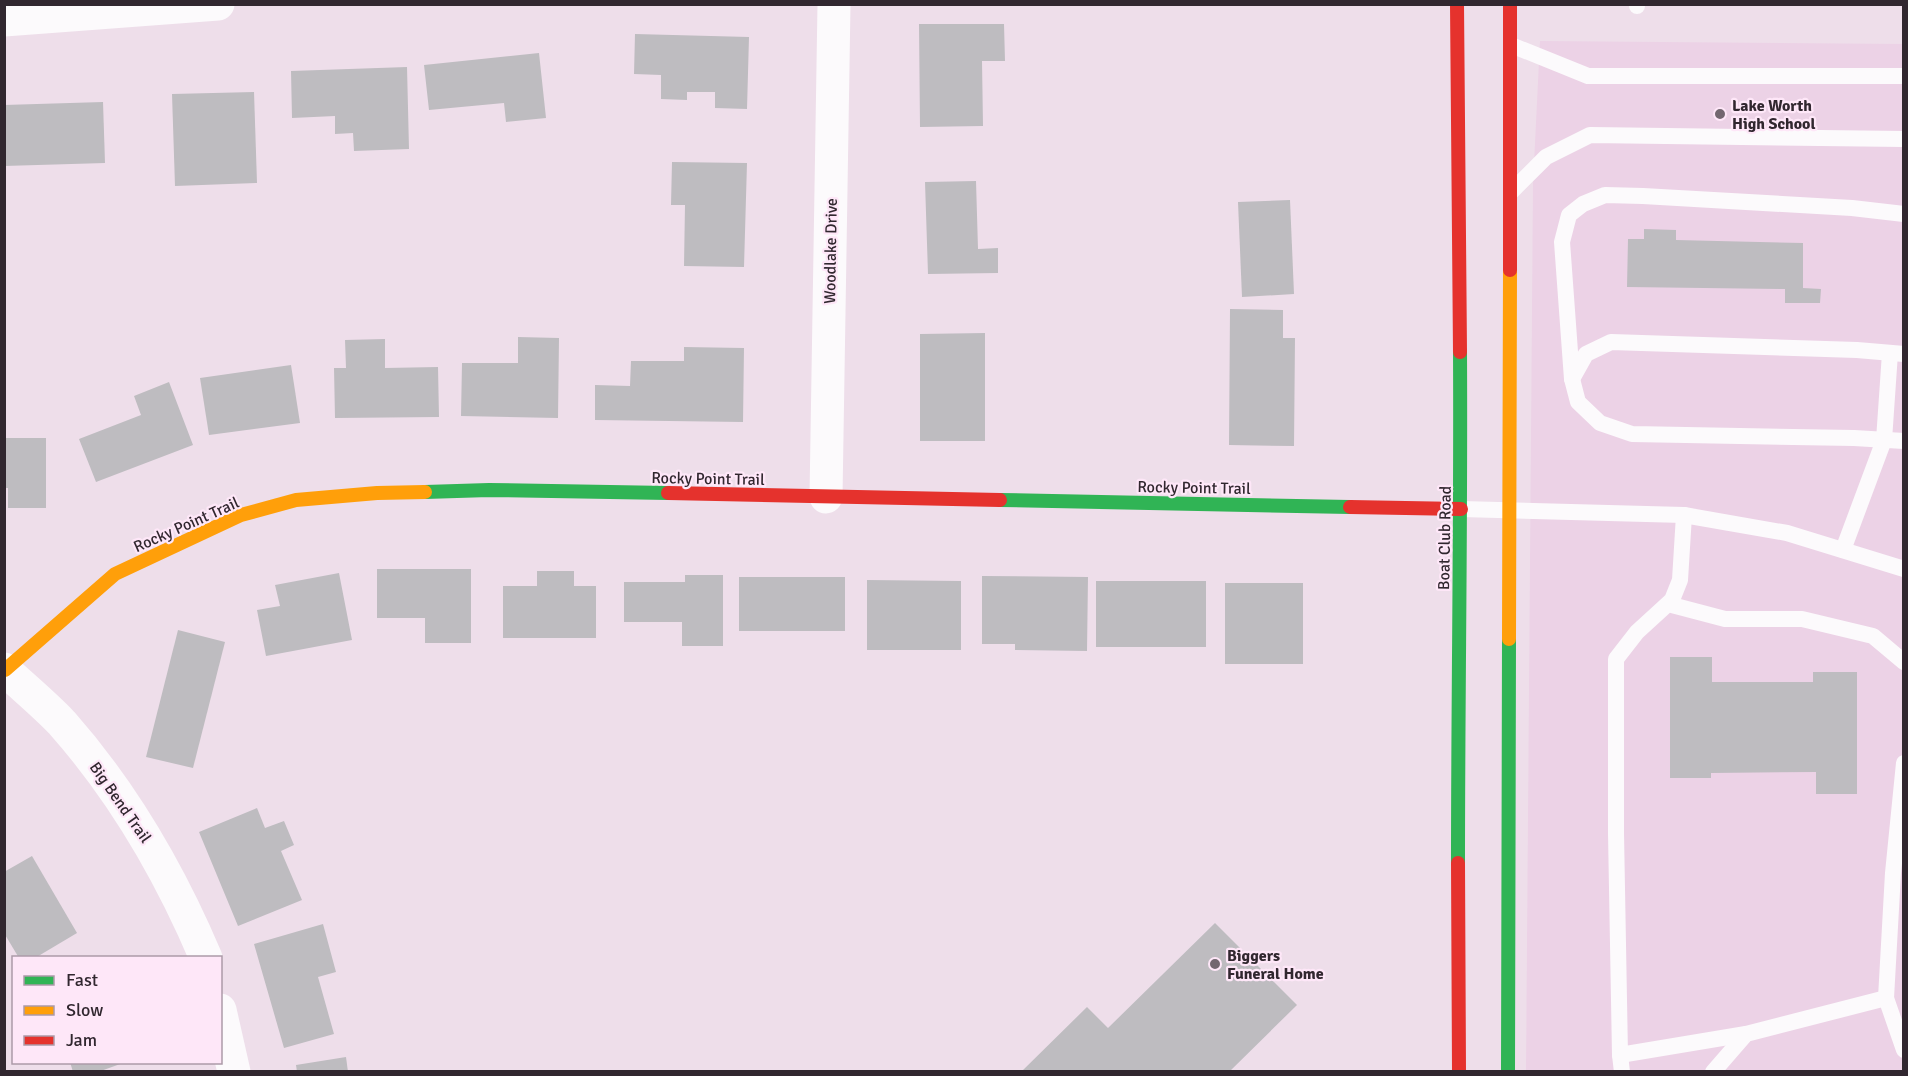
<svg xmlns="http://www.w3.org/2000/svg" width="1908" height="1076" viewBox="0 0 1908 1076" font-family="Signika,sans-serif">
  <style>
    .built { fill: #ecd2e6 }
    .building { fill: #bebcc0 }
    .lines { fill: none; stroke-linecap: round; stroke-linejoin: round }
    .lane { stroke: #fcfafc; stroke-width: 16 }
    .street { stroke: #fcfafc; stroke-width: 33 }
    .fast { stroke: #30b455; stroke-width: 14 }
    .slow { stroke: #ff9f0a; stroke-width: 14 }
    .jam { stroke: #e5322d; stroke-width: 14 }
    .poi-dot { fill: #736770; stroke: #fee7f8; stroke-width: 2 }
    .labels { text-anchor: middle; stroke-width: 4.5; stroke-linejoin: round; paint-order: stroke }
    .poi-label { font-size: 16px; font-weight: bold; fill: #31272f; stroke: #fee7f8; text-anchor: start }
    .street-label { font-size: 16px; fill: #31272f; stroke: #fee7f8 }
  </style>
  <rect width="100%" height="100%" fill="#eedeea"/>
  <!-- built -->
  <polygon class="built" points="1540,41 1903,44 1903,1071 1526,1072 1533,184"/>
  <!-- building -->
  <g class="building">
    <polygon points="919,24 1004,24 1005,61 982,61 983,126 920,127"/>
    <polygon points="635,34 749,37 747,109 715,108 715,92 687,92 687,100 661,99 661,75 634,74"/>
    <polygon points="539,53 546,118 506,122 504,103 429,110 424,65"/>
    <polygon points="407,67 409,149 354,151 353,133 335,134 335,116 292,118 291,71"/>
    <polygon points="254,92 257,183 175,186 172,94"/>
    <polygon points="103,102 105,163 4,166 4,105"/>
    <polygon points="672,162 747,163 744,267 684,266 685,205 671,205"/>
    <polygon points="976,181 978,249 998,248 998,273 928,274 925,182"/>
    <polygon points="1290,200 1294,294 1242,297 1238,202"/>
    <polygon points="1644,229 1676,230 1676,240 1803,243 1803,288 1821,289 1820,303 1785,303 1785,289 1627,287 1628,239 1644,239"/>
    <polygon points="1230,309 1283,310 1283,338 1295,338 1294,446 1229,445"/>
    <polygon points="985,333 985,441 920,441 920,334"/>
    <polygon points="518,337 559,338 558,418 461,416 462,363 518,363"/>
    <polygon points="385,339 385,368 438,367 439,417 335,418 334,368 346,368 345,340"/>
    <polygon points="684,347 744,348 743,422 595,420 595,385 630,386 631,361 684,361"/>
    <polygon points="291,365 300,423 209,435 200,378"/>
    <polygon points="169,382 193,445 96,482 79,439 141,415 134,396"/>
    <polygon points="4,438 46,438 46,508 8,508 8,488 4,488"/>
    <polygon points="377,569 471,569 471,643 425,643 425,618 377,618"/>
    <polygon points="537,571 574,571 574,586 596,586 596,638 503,638 503,586 537,586"/>
    <polygon points="339,573 352,640 266,656 257,610 280,606 275,585"/>
    <polygon points="685,575 723,575 723,646 682,646 682,622 624,622 624,582 685,582"/>
    <polygon points="982,576 1088,577 1087,651 1015,650 1015,644 982,644"/>
    <rect x="739" y="577" width="106" height="54"/>
    <polygon points="867,580 961,581 961,650 867,650"/>
    <rect x="1096" y="581" width="110" height="66"/>
    <rect x="1225" y="583" width="78" height="81"/>
    <polygon points="178,630 225,642 193,768 146,757"/>
    <polygon points="1670,657 1712,657 1712,682 1813,682 1813,672 1857,672 1857,794 1816,794 1816,772 1711,773 1711,778 1670,778"/>
    <polygon points="257,808 265,828 284,821 294,845 281,851 302,900 238,926 199,832"/>
    <polygon points="32,856 77,933 35,958 19,958 4,933 4,872"/>
    <polygon points="1215,923 1297,1005 1229,1072 1021,1072 1087,1007 1108,1028"/>
    <polygon points="323,924 336,972 318,977 334,1034 284,1048 254,944"/>
    <polygon points="346,1057 348,1072 297,1072 296,1065"/>
    <polygon points="70,1062 123,1062 123,1063 98,1072 73,1072"/>
  </g>
  <g class="lines">
    <!-- lane -->
    <g class="lane">
      <polyline points="1637,6 1637,4"/>
      <polyline points="1511,45 1588,76 1904,76"/>
      <polyline points="1511,192 1546,157 1590,135 1904,139"/>
      <polyline points="1904,214 1852,208 1643,196 1605,195 1583,204 1569,215 1562,242 1572,379 1578,402 1600,423 1632,434 1854,438 1904,441"/>
      <polyline points="1572,379 1586,354 1611,342 1857,350 1904,354"/>
      <polyline points="1461,509 1684,515 1787,533 1904,569"/>
      <polyline points="1843,550 1884,440 1890,353"/>
      <polyline points="1668,604 1725,619 1802,619 1873,636 1904,662"/>
      <polyline points="1886,998 1893,873 1904,763"/>
      <polyline points="1620,1055 1616,833 1616,659 1637,632 1672,600 1680,580 1684,515"/>
      <polyline points="1622,1072 1620,1055 1746,1034"/>
      <polyline points="1713,1072 1746,1034 1886,998 1904,1050"/>
    </g>
    <!-- street -->
    <g class="street">
      <polyline points="4,20 218,4"/>
      <polyline points="826,497 834,4"/>
      <path d="M4,669C23,687 44,704 62,723C123,792 170,873 206,958"/>
      <polyline points="220,1010 234,1072"/>
    </g>
    <!-- fast -->
    <g class="fast">
      <polyline points="425,492 489,490 668,493"/>
      <polyline points="1000,500 1350,507"/>
      <path d="M1458,863C1458,692 1461,522 1460,352"/>
      <polyline points="1508,1072 1509,639"/>
    </g>
    <!-- slow -->
    <g class="slow">
      <polyline points="1509,639 1510,270"/>
      <polyline points="5,670 115,574 241,515 296,500 377,493 425,492"/>
    </g>
    <!-- jam -->
    <g class="jam">
      <polyline points="1457,4 1460,352"/>
      <polyline points="1510,270 1510,4"/>
      <polyline points="668,493 1000,500"/>
      <polyline points="1350,507 1461,509"/>
      <polyline points="1458,863 1459,1072"/>
    </g>
  </g>
  <!-- markers -->
  <g class="poi-dot">
    <circle cx="1720" cy="114" r="6"/>
    <circle cx="1215" cy="964" r="6"/>
  </g>
  <g class="labels">
    <!-- poi labels -->
    <g class="poi-label">
      <text x="1732" y="111">Lake Worth<tspan x="1732" dy="18">High School</tspan></text>
      <text x="1227" y="961">Biggers<tspan x="1227" dy="18">Funeral Home</tspan></text>
    </g>
    <!-- street labels -->
    <g class="street-label">
      <text transform="translate(830 251) rotate(-89)" y="6">Woodlake Drive</text>
      <text transform="translate(708 478) rotate(1)" y="6">Rocky Point Trail</text>
      <text transform="translate(1194 487) rotate(1)" y="6">Rocky Point Trail</text>
      <text transform="translate(186 524) rotate(-24)" y="6">Rocky Point Trail</text>
      <text transform="translate(1444 538) rotate(-89)" y="6">Boat Club Road</text>
      <text transform="translate(121 802) rotate(55)" y="6">Big Bend Trail</text>
    </g>
  </g>
  <!-- border -->
  <rect width="1908" height="1076" fill="none" stroke="#31272f" stroke-width="12"/>
  <!-- legend -->
  <rect x="12" y="956" width="210" height="108" fill="#fee7f8" stroke="#ac9aa8" stroke-width="1.5"/>
  <rect x="24" y="976" width="30" height="9" fill="#30b455" stroke="#ac9aa8" stroke-width="1.5"/>
  <text x="66" y="986" font-size="18" fill="#31272f">Fast</text>
  <rect x="24" y="1006" width="30" height="9" fill="#ff9f0a" stroke="#ac9aa8" stroke-width="1.5"/>
  <text x="66" y="1016" font-size="18" fill="#31272f">Slow</text>
  <rect x="24" y="1036" width="30" height="9" fill="#e5322d" stroke="#ac9aa8" stroke-width="1.5"/>
  <text x="66" y="1046" font-size="18" fill="#31272f">Jam</text>
</svg>
